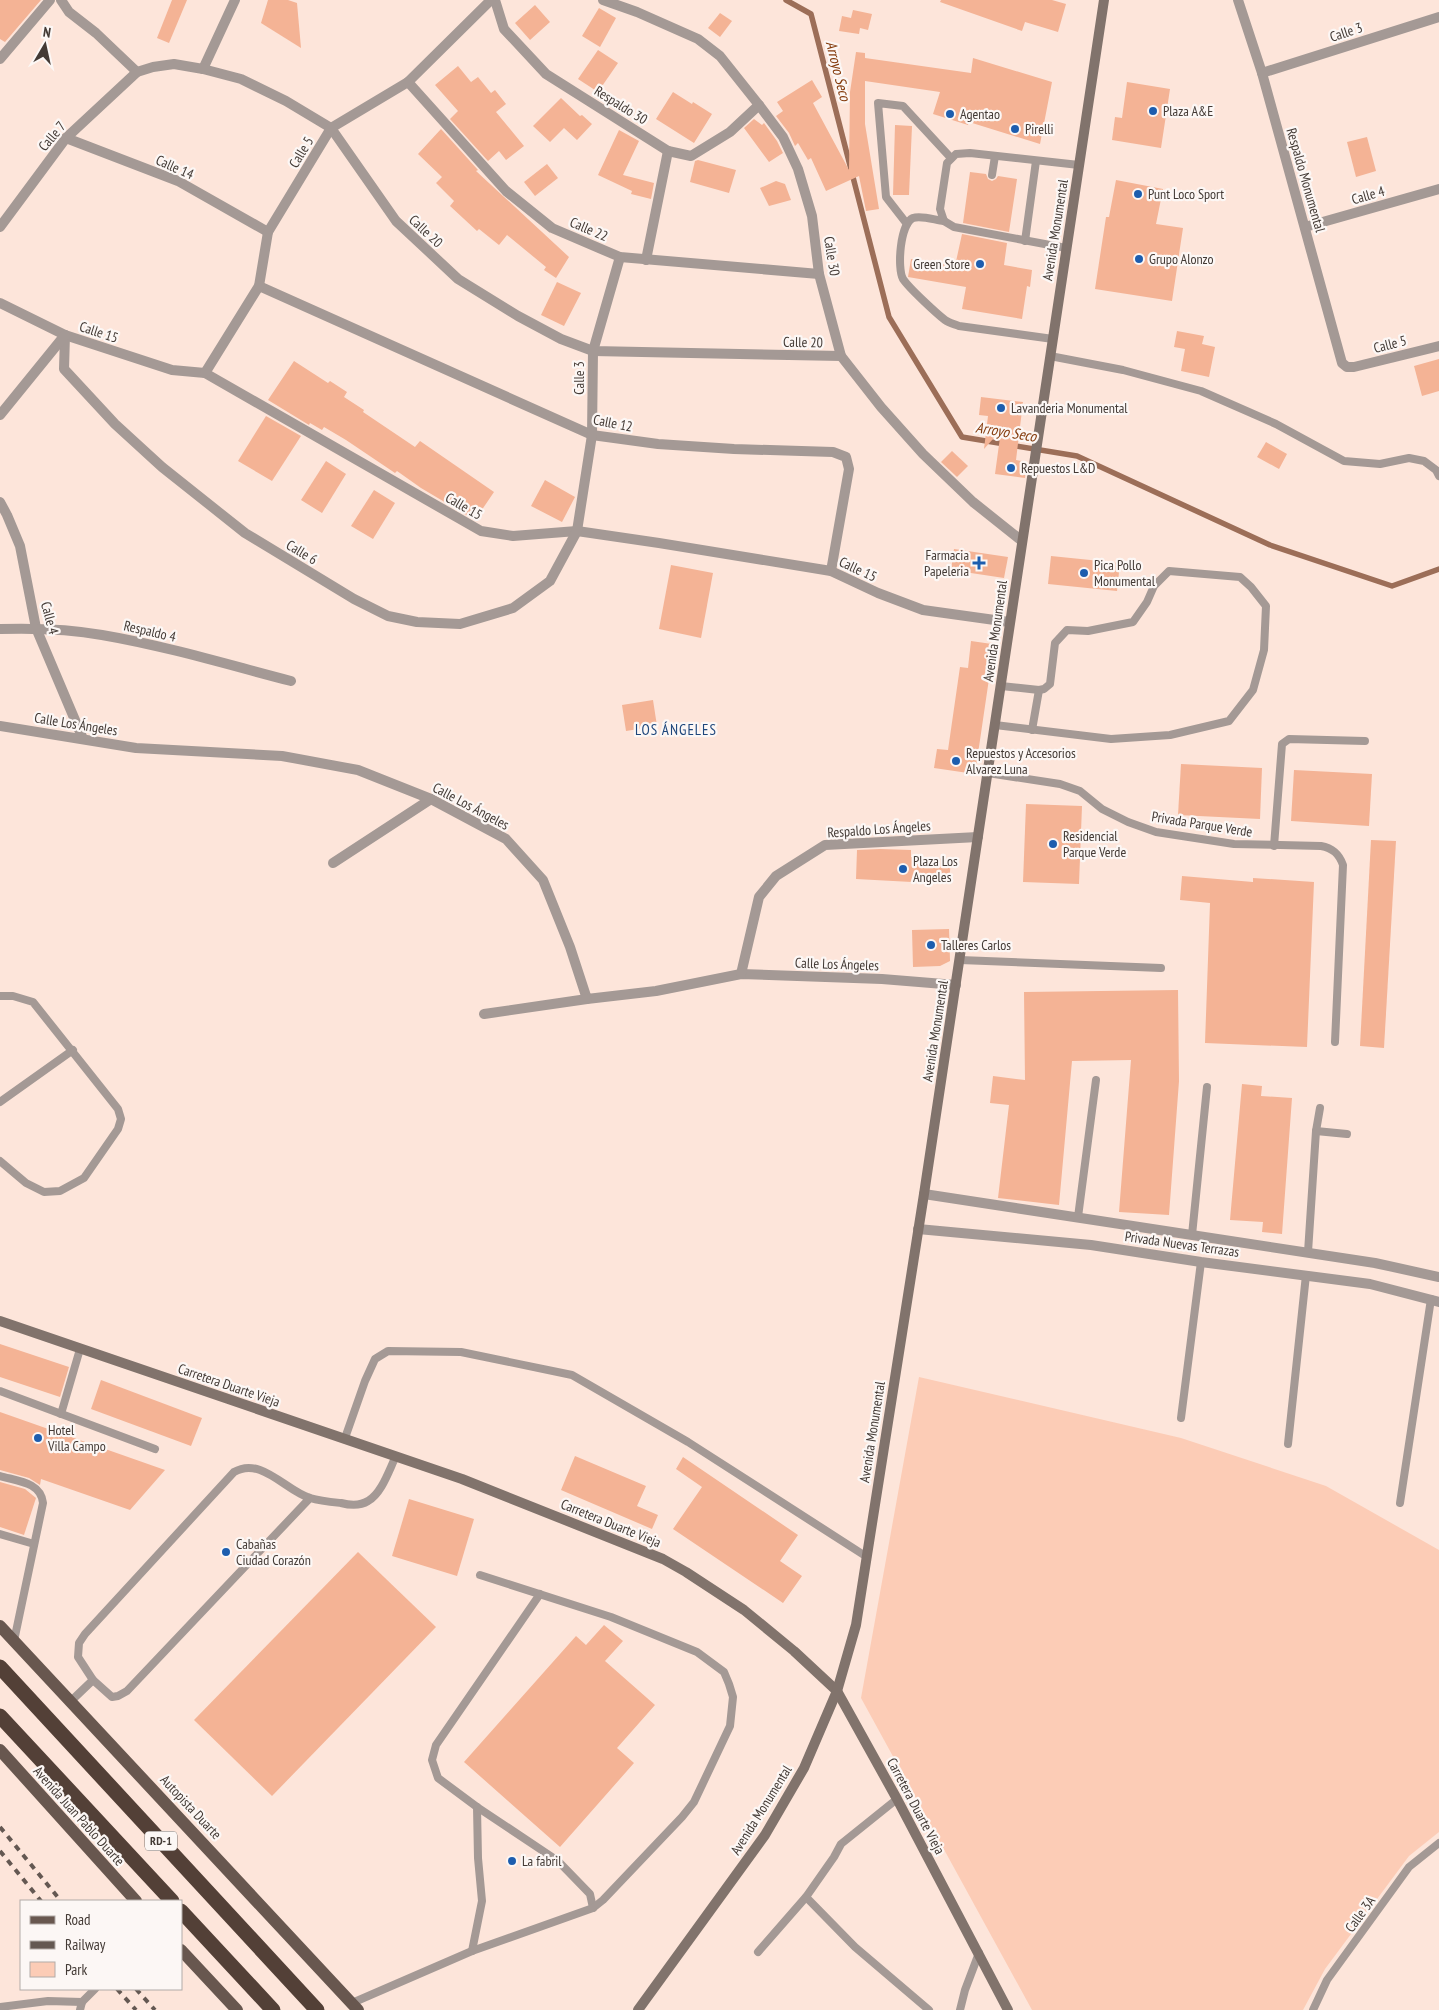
<svg xmlns="http://www.w3.org/2000/svg" width="1439" height="2010" viewBox="0 0 1439 2010" font-family="'PT Sans Narrow',sans-serif">
  <style>
    .green { fill: #fcccb6 }
    .lines { fill: none; stroke-linecap: round; stroke-linejoin: round }
    .stream { stroke: #9c6e58; stroke-width: 5.5 }
    .building { fill: #f4b395 }
    .service { stroke: #a49995; stroke-width: 8 }
    .minor { stroke: #a49995; stroke-width: 10 }
    .secondary { stroke: #81736c; stroke-width: 10 }
    .primary { stroke: #68574f; stroke-width: 12 }
    .motorway { stroke: #534037; stroke-width: 15 }
    .rail { stroke: #645852; stroke-width: 4; stroke-dasharray: 6 6; stroke-linecap: butt }
    .poi-dot { fill: #1d5dae; stroke: #fcf7f5; stroke-width: 2 }
    .labels { text-anchor: middle; stroke-width: 4.5; stroke-linejoin: round; paint-order: stroke }
    .shield { fill: #fcf7f5; stroke: #7a736f; stroke-width: 1 }
    .shield-label { font-size: 12px; font-weight: bold; fill: #433a35 }
    .street-label { font-size: 14px; fill: #433a35; stroke: #fcf7f5 }
    .poi-label { font-size: 14px; fill: #433a35; stroke: #fcf7f5; text-anchor: start }
    .water-label { font-size: 15px; font-style: italic; fill: #843a0b; stroke: #fcf7f5 }
    .neighbourhood-label { font-size: 15px; letter-spacing: 1px; fill: #1e467b; stroke: #fcf7f5 }
  </style>
  <rect width="100%" height="100%" fill="#fde5da"/>
  <!-- green -->
  <polygon class="green" points="919,1377 1181,1438 1326,1486 1439,1550 1439,1832 1409,1856 1325,1969 1303,2010 1032,2010 861,1698"/>
  <g class="lines">
    <!-- stream -->
    <polyline class="stream" points="786,0 811,14 889,317 962,437 1077,456 1270,545 1392,586 1439,569"/>
  </g>
  <!-- building -->
  <g class="building">
    <polygon points="0,0 41,0 5,42 0,39"/>
    <polygon points="172,0 187,0 169,43 157,38"/>
    <polygon points="268,0 288,0 297,3 301,48 261,23"/>
    <polygon points="941,0 1052,0 1066,4 1058,32 1025,22 1022,31 940,2"/>
    <polygon points="535,5 550,22 530,40 515,23"/>
    <polygon points="599,8 616,18 600,47 582,36"/>
    <polygon points="853,10 872,14 868,30 860,28 859,34 839,31 842,16 851,18"/>
    <polygon points="720,13 732,21 720,37 708,28"/>
    <polygon points="598,50 618,63 598,92 578,79"/>
    <polygon points="856,52 865,53 865,58 971,73 973,58 1052,82 1040,144 969,122 968,125 933,114 940,92 865,81 865,124 879,209 866,211 859,176 826,191 811,158 808,160 798,143 795,146 789,133 776,116 783,111 777,102 812,80 822,97 813,103 849,170 850,92"/>
    <polygon points="458,66 471,82 478,77 491,93 495,90 506,104 496,112 524,146 506,160 499,151 488,161 450,119 458,111 435,85"/>
    <polygon points="1127,82 1170,89 1161,148 1112,140 1115,117 1122,118"/>
    <polygon points="673,92 692,104 693,102 712,114 694,143 656,119"/>
    <polygon points="561,98 580,116 582,115 592,124 577,140 564,128 550,142 533,126"/>
    <polygon points="754,119 762,125 764,123 777,141 783,153 769,162 744,128"/>
    <polygon points="895,125 912,126 909,195 893,195"/>
    <polygon points="441,129 478,170 476,171 569,257 556,278 544,270 546,267 507,235 499,245 479,229 477,231 450,206 454,201 436,183 442,177 418,154"/>
    <polygon points="619,130 639,141 623,175 654,183 651,199 631,194 632,191 598,175"/>
    <polygon points="1367,137 1376,171 1356,177 1347,142"/>
    <polygon points="698,160 736,170 729,193 690,182 695,161"/>
    <polygon points="547,164 558,178 535,196 524,182"/>
    <polygon points="970,172 986,174 988,179 992,181 996,179 998,176 1017,179 1009,232 963,223"/>
    <polygon points="1116,180 1163,189 1156,224 1183,228 1172,301 1095,289 1106,217 1109,217"/>
    <polygon points="776,181 785,184 791,200 769,206 760,188"/>
    <polygon points="962,234 1007,243 1004,265 1032,270 1030,287 1027,286 1022,319 962,309 966,287 908,277 911,259 955,266"/>
    <polygon points="557,282 581,293 564,326 541,315"/>
    <polygon points="1177,331 1204,336 1202,344 1215,347 1209,377 1181,371 1185,349 1174,347"/>
    <polygon points="1439,359 1439,391 1422,396 1414,366"/>
    <polygon points="294,361 328,383 330,381 347,392 344,397 364,410 363,412 415,447 420,441 494,492 475,520 421,488 397,471 395,473 346,440 324,427 322,430 310,423 309,425 268,400"/>
    <polygon points="981,397 1023,402 1016,460 1027,462 1025,478 995,474 1001,430 984,449 988,416 979,415"/>
    <polygon points="266,416 301,436 272,481 238,461"/>
    <polygon points="1266,442 1287,454 1279,469 1257,457"/>
    <polygon points="952,451 968,466 957,477 941,462"/>
    <polygon points="326,461 346,474 322,513 301,500"/>
    <polygon points="545,480 575,497 562,522 531,506"/>
    <polygon points="374,490 395,503 373,539 351,526"/>
    <polygon points="954,549 1008,557 1004,578 951,570"/>
    <polygon points="1051,556 1120,563 1117,591 1048,584"/>
    <polygon points="671,565 713,573 701,638 659,629"/>
    <polygon points="971,641 992,644 989,672 990,672 975,774 934,768 937,749 948,750 960,667 968,668"/>
    <polygon points="653,700 657,726 626,731 622,705"/>
    <polygon points="1181,764 1262,768 1260,819 1178,815"/>
    <polygon points="1294,770 1372,774 1369,826 1291,821"/>
    <polygon points="1026,804 1082,806 1079,884 1023,882"/>
    <polygon points="1371,840 1396,841 1384,1048 1360,1046"/>
    <polygon points="880,849 911,850 911,857 951,859 949,884 856,879 857,850"/>
    <polygon points="1182,876 1253,882 1253,878 1314,882 1307,1047 1205,1043 1210,903 1180,900"/>
    <polygon points="949,929 950,961 940,966 913,967 912,930"/>
    <polygon points="1178,990 1179,1081 1169,1215 1119,1212 1131,1060 1072,1061 1059,1205 998,1198 1009,1105 990,1103 993,1076 1025,1080 1024,992"/>
    <polygon points="1242,1084 1262,1086 1261,1096 1292,1098 1282,1234 1262,1232 1263,1222 1230,1220"/>
    <polygon points="0,1344 69,1367 60,1397 0,1377"/>
    <polygon points="101,1380 202,1418 191,1446 91,1409"/>
    <polygon points="0,1412 165,1470 130,1510 41,1479 40,1485 29,1478 0,1470"/>
    <polygon points="575,1456 646,1486 637,1506 658,1515 652,1529 561,1490"/>
    <polygon points="683,1457 798,1535 780,1561 802,1576 783,1603 673,1529 702,1487 676,1469"/>
    <polygon points="0,1482 25,1489 36,1498 24,1535 0,1527"/>
    <polygon points="409,1499 474,1519 457,1576 392,1556"/>
    <polygon points="358,1552 436,1627 272,1796 194,1720"/>
    <polygon points="604,1625 623,1641 605,1661 655,1705 617,1748 634,1763 560,1847 464,1762 576,1636 586,1645"/>
  </g>
  <g class="lines">
    <!-- service -->
    <g class="service">
      <polyline points="992,175 995,156"/>
      <path d="M944,221C935,220 921,215 913,218C900,224 897,268 903,279C909,288 936,313 945,320C949,323 954,324 959,326L1053,339"/>
      <polyline points="907,224 886,197 878,103 903,106 951,158"/>
      <polyline points="1025,241 1036,161"/>
      <polyline points="1066,248 954,227 944,221 940,209 947,163 956,154 970,153 1079,165"/>
      <polyline points="1050,356 1123,370 1201,391 1276,424 1344,461 1380,464 1409,458 1424,461 1436,470 1439,476"/>
      <polyline points="995,725 1111,739 1170,735 1229,721 1253,690 1264,650 1266,606 1251,587 1240,577 1169,571 1154,586 1147,602 1133,622 1088,631 1067,630 1055,643 1050,684 1044,689 1039,690 1001,686"/>
      <polyline points="1032,730 1039,690"/>
      <path d="M988,773L1060,784L1080,791L1102,809L1128,822L1156,832L1234,844L1321,846C1333,848 1339,854 1343,865L1335,1042"/>
      <polyline points="1274,846 1282,744 1289,739 1365,741"/>
      <polyline points="960,960 1161,968"/>
      <polyline points="0,996 13,996 33,1002 118,1109 121,1119 118,1129 84,1178 60,1191 44,1192 26,1183 0,1161"/>
      <polyline points="0,1102 73,1050"/>
      <polyline points="1316,1131 1347,1134"/>
      <polyline points="1078,1217 1096,1080"/>
      <polyline points="1192,1235 1207,1087"/>
      <polyline points="1308,1252 1316,1131 1320,1108"/>
      <polyline points="0,1391 155,1449"/>
      <polyline points="61,1414 80,1349"/>
      <polyline points="1181,1418 1201,1262"/>
      <polyline points="345,1438 365,1381 375,1359 388,1351 461,1352 572,1375 688,1442 867,1557"/>
      <polyline points="1288,1444 1306,1275"/>
      <path d="M0,1476C17,1481 41,1482 43,1503L14,1641"/>
      <path d="M310,1498L127,1691L118,1696L112,1697L93,1680L78,1657L79,1643L85,1634L234,1472C261,1456 286,1491 310,1498C320,1501 331,1502 341,1503C349,1505 360,1506 368,1501C382,1493 389,1470 396,1456"/>
      <polyline points="1400,1503 1431,1299"/>
      <polyline points="0,1534 34,1544"/>
      <polyline points="540,1594 436,1745 432,1760 438,1778 477,1807 558,1861 590,1894 593,1908"/>
      <polyline points="71,1701 93,1680"/>
      <polyline points="806,1897 855,1947 929,2010"/>
      <polyline points="472,1951 482,1901 478,1858 477,1807"/>
      <polyline points="758,1952 806,1897 834,1857 841,1844 897,1799"/>
      <polyline points="352,2003 472,1951 593,1908 603,1900 682,1817 694,1802 730,1726 733,1697 729,1684 724,1672 697,1652 611,1617 480,1575"/>
      <polyline points="0,2007 48,2001 82,2002"/>
      <polyline points="80,2010 82,2002 95,1989"/>
      <polyline points="960,2010 965,1990 979,1953"/>
      <polyline points="1313,2010 1327,1980 1409,1867 1439,1843"/>
    </g>
    <!-- minor -->
    <g class="minor">
      <polyline points="61,0 69,12 96,33 137,72"/>
      <polyline points="495,0 504,29 546,74 668,151 691,156 730,132 759,105"/>
      <polyline points="603,0 637,12 698,39 720,56 759,105 783,137 798,169 812,216 819,274 841,356 881,407 923,454 973,502 1022,541"/>
      <polyline points="1238,0 1262,73 1342,363 1347,367 1354,367 1439,346"/>
      <polyline points="0,59 50,0"/>
      <polyline points="203,69 235,0"/>
      <polyline points="1262,73 1439,17"/>
      <polyline points="408,82 506,191 552,228 620,257 819,274"/>
      <polyline points="66,138 178,181 268,232"/>
      <polyline points="0,227 66,138 137,72 153,67 174,64 203,69 241,79 286,101 331,128 396,221 458,279 518,316 561,339 593,351 841,356"/>
      <polyline points="1305,227 1439,189"/>
      <polyline points="646,260 668,151"/>
      <polyline points="259,286 592,435 658,444 734,449 833,452 846,457 849,469 831,571"/>
      <polyline points="0,303 65,335 172,370 205,373 481,531 513,536 577,531 659,543 831,571 878,593 923,610 1009,622"/>
      <polyline points="65,335 64,369 115,424 162,467 245,533 354,599 388,616 417,622 460,624 513,608 550,581 577,531 592,435 593,351 620,257"/>
      <polyline points="205,373 259,286 268,232 331,128 408,82 491,0"/>
      <polyline points="0,415 65,335"/>
      <polyline points="0,502 7,515 20,546 36,628 83,739"/>
      <path d="M0,629C34,628 69,629 102,635C166,646 229,665 291,681"/>
      <polyline points="0,726 136,748 282,756 358,770 431,799 506,839 543,880 570,947 587,999 656,991 741,974 882,979 956,985"/>
      <polyline points="333,863 431,799"/>
      <polyline points="741,974 759,897 776,876 825,845 978,837"/>
      <polyline points="484,1014 587,999"/>
      <polyline points="924,1194 1375,1263 1439,1277"/>
      <polyline points="918,1229 1091,1245 1201,1262 1370,1284 1439,1302"/>
    </g>
    <!-- secondary -->
    <g class="secondary">
      <polyline points="0,1321 462,1479 663,1559 686,1572 744,1610 794,1651 837,1691 897,1799 1008,2010"/>
      <polyline points="638,2010 765,1835 804,1768 837,1691 856,1625 924,1194 1104,0"/>
    </g>
    <!-- primary -->
    <g class="primary">
      <polyline points="0,1626 358,2010"/>
      <polyline points="0,1750 136,1901"/>
      <polyline points="181,1950 237,2010"/>
    </g>
    <!-- motorway -->
    <g class="motorway">
      <polyline points="0,1667 317,2010"/>
      <polyline points="0,1716 172,1901"/>
      <polyline points="181,1911 273,2010"/>
    </g>
    <!-- rail -->
    <g class="rail">
      <polyline points="0,1827 61,1901"/>
      <polyline points="0,1851 41,1901"/>
      <polyline points="117,1989 136,2010"/>
      <polyline points="136,1989 155,2010"/>
    </g>
  </g>
  <!-- markers -->
  <g class="poi-dot">
    <circle cx="1153" cy="111" r="5"/>
    <circle cx="950" cy="114" r="5"/>
    <circle cx="1015" cy="129" r="5"/>
    <circle cx="1138" cy="194" r="5"/>
    <circle cx="1139" cy="259" r="5"/>
    <circle cx="980" cy="264" r="5"/>
    <circle cx="1001" cy="408" r="5"/>
    <circle cx="1011" cy="468" r="5"/>
    <path d="M976.5 555.5h5v5h5v5h-5v5h-5v-5h-5v-5h5z"/>
    <circle cx="1084" cy="573" r="5"/>
    <circle cx="956" cy="761" r="5"/>
    <circle cx="1053" cy="844" r="5"/>
    <circle cx="903" cy="869" r="5"/>
    <circle cx="931" cy="945" r="5"/>
    <circle cx="38" cy="1438" r="5"/>
    <circle cx="226" cy="1552" r="5"/>
    <circle cx="512" cy="1861" r="5"/>
  </g>
  <g class="labels">
    <!-- shield labels -->
    <rect class="shield" x="145" y="1831.5" width="32" height="19" rx="4"/>
    <g class="shield-label">
      <text x="161" y="1845">RD-1</text>
    </g>
    <!-- street labels -->
    <g class="street-label">
      <text transform="translate(1346 32) rotate(-18)" y="5">Calle 3</text>
      <text transform="translate(621 105) rotate(32)" y="5">Respaldo 30</text>
      <text transform="translate(52 136) rotate(-50)" y="5">Calle 7</text>
      <text transform="translate(301 152) rotate(-59)" y="5">Calle 5</text>
      <text transform="translate(175 167) rotate(24)" y="5">Calle 14</text>
      <text transform="translate(1306 180) rotate(74)" y="5">Respaldo Monumental</text>
      <text transform="translate(1368 195) rotate(-16)" y="5">Calle 4</text>
      <text transform="translate(589 229) rotate(23)" y="5">Calle 22</text>
      <text transform="translate(1055 230) rotate(-81)" y="5">Avenida Monumental</text>
      <text transform="translate(426 231) rotate(43)" y="5">Calle 20</text>
      <text transform="translate(832 256) rotate(81)" y="5">Calle 30</text>
      <text transform="translate(99 332) rotate(18)" y="5">Calle 15</text>
      <text transform="translate(803 342) rotate(1)" y="5">Calle 20</text>
      <text transform="translate(1390 344) rotate(-14)" y="5">Calle 5</text>
      <text transform="translate(579 378) rotate(-90)" y="5">Calle 3</text>
      <text transform="translate(613 423) rotate(11)" y="5">Calle 12</text>
      <text transform="translate(464 506) rotate(30)" y="5">Calle 15</text>
      <text transform="translate(302 552) rotate(31)" y="5">Calle 6</text>
      <text transform="translate(858 569) rotate(25)" y="5">Calle 15</text>
      <text transform="translate(50 618) rotate(75)" y="5">Calle 4</text>
      <text transform="translate(150 631) rotate(13)" y="5">Respaldo 4</text>
      <text transform="translate(995 631) rotate(-82)" y="5">Avenida Monumental</text>
      <text transform="translate(76 724) rotate(9)" y="5">Calle Los Ángeles</text>
      <text transform="translate(471 806) rotate(28)" y="5">Calle Los Ángeles</text>
      <text transform="translate(1202 824) rotate(9)" y="5">Privada Parque Verde</text>
      <text transform="translate(879 829) rotate(-4)" y="5">Respaldo Los Ángeles</text>
      <text transform="translate(837 964) rotate(2)" y="5">Calle Los Ángeles</text>
      <text transform="translate(935 1031) rotate(-81)" y="5">Avenida Monumental</text>
      <text transform="translate(1182 1244) rotate(8)" y="5">Privada Nuevas Terrazas</text>
      <text transform="translate(229 1385) rotate(19)" y="5">Carretera Duarte Vieja</text>
      <text transform="translate(872 1432) rotate(-81)" y="5">Avenida Monumental</text>
      <text transform="translate(611 1523) rotate(22)" y="5">Carretera Duarte Vieja</text>
      <text transform="translate(916 1806) rotate(62)" y="5">Carretera Duarte Vieja</text>
      <text transform="translate(191 1807) rotate(47)" y="5">Autopista Duarte</text>
      <text transform="translate(761 1810) rotate(-58)" y="5">Avenida Monumental</text>
      <text transform="translate(79 1816) rotate(48)" y="5">Avenida Juan Pablo Duarte</text>
      <text transform="translate(1360 1914) rotate(-54)" y="5">Calle 3A</text>
    </g>
    <!-- poi labels -->
    <g class="poi-label">
      <text x="1163" y="116">Plaza A&amp;E</text>
      <text x="960" y="119">Agentao</text>
      <text x="1025" y="134">Pirelli</text>
      <text x="1148" y="199">Punt Loco Sport</text>
      <text x="1149" y="264">Grupo Alonzo</text>
      <text x="970" y="269" text-anchor="end">Green Store</text>
      <text x="1011" y="413">Lavanderia Monumental</text>
      <text x="1021" y="473">Repuestos L&amp;D</text>
      <text x="969" y="560" text-anchor="end">Farmacia<tspan x="969" dy="16">Papeleria</tspan></text>
      <text x="1094" y="570">Pica Pollo<tspan x="1094" dy="16">Monumental</tspan></text>
      <text x="966" y="758">Repuestos y Accesorios<tspan x="966" dy="16">Alvarez Luna</tspan></text>
      <text x="1063" y="841">Residencial<tspan x="1063" dy="16">Parque Verde</tspan></text>
      <text x="913" y="866">Plaza Los<tspan x="913" dy="16">Angeles</tspan></text>
      <text x="941" y="950">Talleres Carlos</text>
      <text x="48" y="1435">Hotel<tspan x="48" dy="16">Villa Campo</tspan></text>
      <text x="236" y="1549">Cabañas<tspan x="236" dy="16">Ciudad Corazón</tspan></text>
      <text x="522" y="1866">La fabril</text>
    </g>
    <!-- water labels -->
    <g class="water-label">
      <text transform="translate(838 71) rotate(76)" y="5">Arroyo Seco</text>
      <text transform="translate(1006 432) rotate(9)" y="5">Arroyo Seco</text>
    </g>
    <!-- neighbourhood labels -->
    <g class="neighbourhood-label">
      <text x="676" y="735">LOS ÁNGELES</text>
    </g>
  </g>
  <!-- legend -->
  <rect x="20" y="1900" width="162" height="90" fill="#fcf7f5" stroke="#b2aba8"/>
  <rect x="30" y="1916" width="25" height="8" fill="#68574f" stroke="#b2aba8"/>
  <text x="65" y="1925" font-size="15" fill="#433a35">Road</text>
  <rect x="30" y="1941" width="25" height="8" fill="#645852" stroke="#b2aba8"/>
  <text x="65" y="1950" font-size="15" fill="#433a35">Railway</text>
  <rect x="30" y="1962" width="25" height="15" fill="#fcccb6" stroke="#b2aba8"/>
  <text x="65" y="1975" font-size="15" fill="#433a35">Park</text>
  <!-- north arrow -->
  <g transform="translate(45 45) rotate(9)" stroke="#fcf7f5" stroke-width="4" paint-order="stroke">
  <path d="M0-4L9 19L0 12L-9 19Z" fill="#433a35"/>
  <text y="-8" font-size="14" font-weight="bold" text-anchor="middle" fill="#433a35">N</text>
  </g>
</svg>
